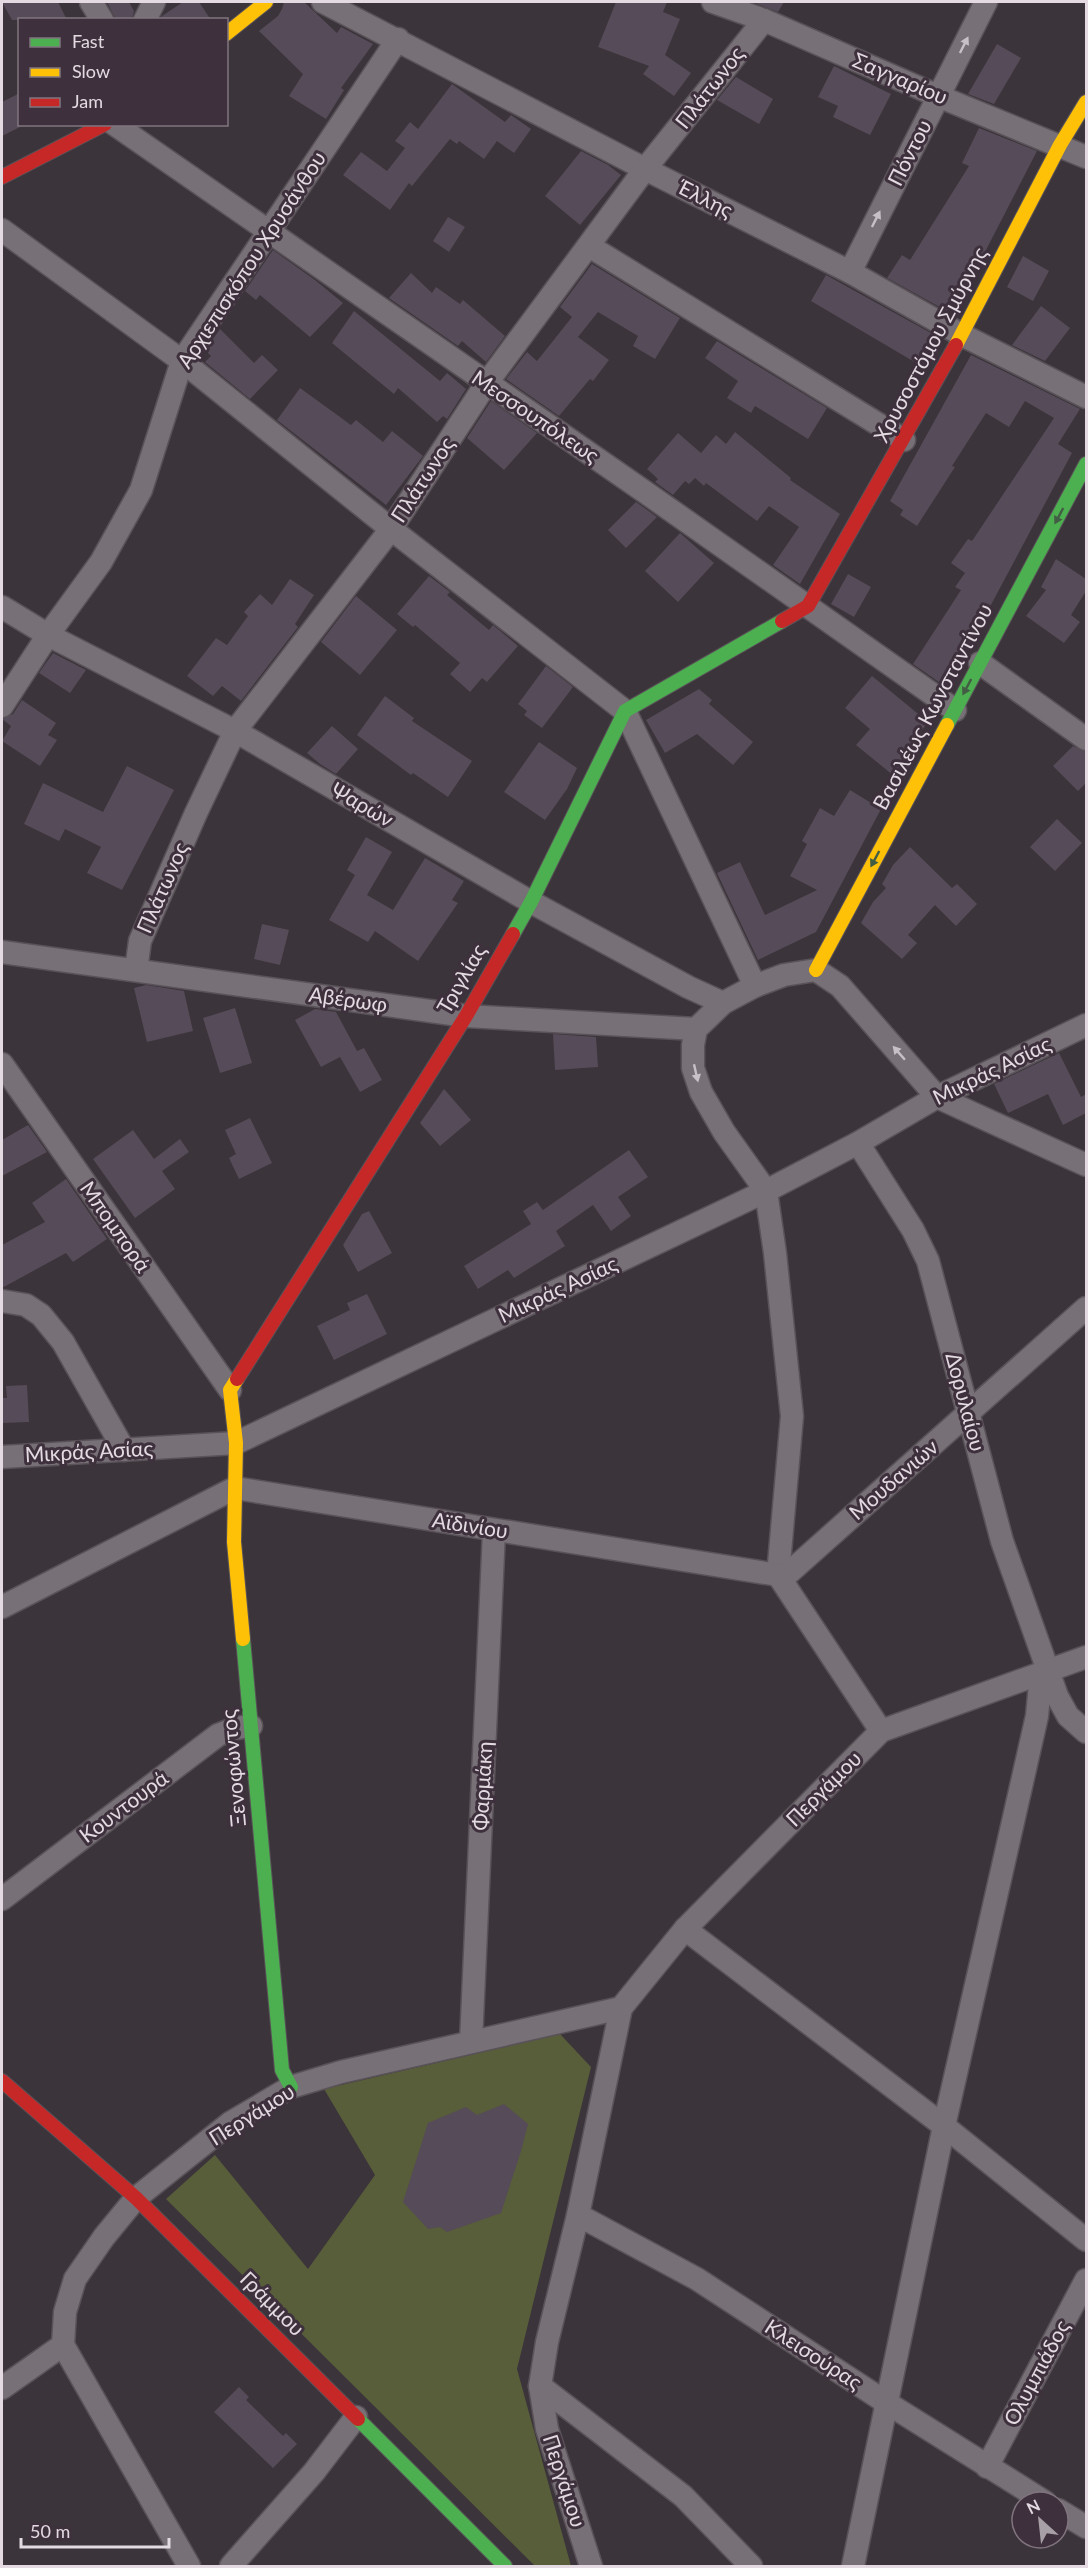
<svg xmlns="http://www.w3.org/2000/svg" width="1088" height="2568" viewBox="0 0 1088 2568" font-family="Lato,sans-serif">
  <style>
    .green { fill: #585d3a }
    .building { fill: #564b58 }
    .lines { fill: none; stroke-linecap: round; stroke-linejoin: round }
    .street-casing { stroke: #595258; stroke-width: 25 }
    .fast-casing { stroke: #595258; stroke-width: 16 }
    .slow-casing { stroke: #595258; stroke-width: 16 }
    .jam-casing { stroke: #595258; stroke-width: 16 }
    .street { stroke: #777076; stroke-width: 22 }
    .fast { stroke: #4caf50; stroke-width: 14 }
    .slow { stroke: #ffc107; stroke-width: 14 }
    .jam { stroke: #c62828; stroke-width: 14 }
    .oneway { fill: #c8c0c7 }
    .oneway2 { fill: #435d44 }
    .labels { text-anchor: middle; stroke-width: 6; stroke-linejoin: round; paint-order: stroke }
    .street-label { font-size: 21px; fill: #e3dae2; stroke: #3e313d }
  </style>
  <rect width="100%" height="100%" fill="#3b343a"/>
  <!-- green -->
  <polygon class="green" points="560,2034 591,2067 517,2369 571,2566 535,2566 166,2199 215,2155 308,2269 375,2175 324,2089"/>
  <!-- building -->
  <g class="building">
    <polygon points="2,2 58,2 67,20 12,20"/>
    <polygon points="107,2 129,2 134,11 132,20 116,20"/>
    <polygon points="183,2 199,2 211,20 160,20 162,16"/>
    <polygon points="284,2 304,2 337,33 341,27 373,44 341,88 344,90 326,119 289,96 303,74 259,31 278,16 282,9"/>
    <polygon points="616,2 667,2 663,12 680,19 665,55 691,73 674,96 643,74 649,66 598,47"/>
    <polygon points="752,2 784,2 778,12"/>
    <polygon points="997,44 1021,58 994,104 968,94"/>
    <polygon points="834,66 891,94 870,135 833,117 838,106 818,97"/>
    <polygon points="736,77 773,99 759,124 717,100"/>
    <polygon points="452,84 505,122 511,115 531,129 514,153 497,141 484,159 459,141 457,144 450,139 412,186 409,183 390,210 343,175 361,152 387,171 405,148 395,141 410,122 418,129"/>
    <polygon points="20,93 20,127 2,136 2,102"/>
    <polygon points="979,128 1037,151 986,250 947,311 887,278 902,255 910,260 969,166 962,163"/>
    <polygon points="581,151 608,165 621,175 580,225 545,196"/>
    <polygon points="448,217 465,227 449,252 433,241"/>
    <polygon points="273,250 315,280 343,303 310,337 260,295 256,300 245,291"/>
    <polygon points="1023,256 1049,271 1033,301 1007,287"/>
    <polygon points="592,264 680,318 655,359 633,346 638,336 598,312 578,337 609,360 593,381 590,379 559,416 506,379 527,352 537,361 572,317 560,307"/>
    <polygon points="411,273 432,293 436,287 460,304 463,300 505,336 486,362 462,341 458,346 389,298"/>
    <polygon points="826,275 940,338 923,367 811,301"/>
    <polygon points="1041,306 1070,328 1045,361 1012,345"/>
    <polygon points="354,311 440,381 447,373 466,389 447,419 443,416 437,422 398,388 394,394 332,343"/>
    <polygon points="220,329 254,363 262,355 278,370 250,399 205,362 211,356 205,350"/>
    <polygon points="717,341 827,408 808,439 755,406 751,413 727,398 738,381 705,358"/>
    <polygon points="971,355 1080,409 1058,444 1072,453 961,661 948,680 950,681 946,687 913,664 961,590 955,587 965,573 951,563 968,539 972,541 1054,418 1025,401 1009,427 986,413 952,466 955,467 917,526 900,515 903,510 890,501"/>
    <polygon points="300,388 351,425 356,420 383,442 392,431 423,456 386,505 277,420"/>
    <polygon points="491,401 537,433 504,470 467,438"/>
    <polygon points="735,432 791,478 790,480 840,514 800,584 773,565 799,527 769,506 757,521 706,483 704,486 695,478 689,484 685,481 673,495 655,482 658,479 647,469 678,433 701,453 716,435 726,444"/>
    <polygon points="636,502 657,517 626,548 608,530"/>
    <polygon points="680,533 714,563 678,602 645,571"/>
    <polygon points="1056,559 1086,579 1086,591 1071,615 1080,622 1064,643 1026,616 1046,590 1041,587"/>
    <polygon points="848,574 871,587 854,617 831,604"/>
    <polygon points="429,576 450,592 447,595 489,630 493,625 518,646 487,682 482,678 470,692 450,674 460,663 415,625 413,627 397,614"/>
    <polygon points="290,579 314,595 295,624 298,627 241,701 222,686 213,696 187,676 216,638 227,645 248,616 244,612 260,594 272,605"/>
    <polygon points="356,596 397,630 360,675 321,642"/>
    <polygon points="53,653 86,670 70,693 39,673"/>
    <polygon points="546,666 573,687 542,728 524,715 527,711 518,704"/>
    <polygon points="872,676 928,722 907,750 911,753 907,762 894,776 856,745 870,729 845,708"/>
    <polygon points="699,689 712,700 709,704 753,742 733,765 697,734 665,753 646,720"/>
    <polygon points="385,696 414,718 412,721 472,761 448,797 413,773 411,775 357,735"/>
    <polygon points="22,700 56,723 48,735 57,740 40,766 2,741 11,726 2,719 13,714"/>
    <polygon points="332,726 358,749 336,774 320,764 307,753"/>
    <polygon points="539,742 577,768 567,789 545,820 504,792"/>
    <polygon points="1073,746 1086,752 1086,783 1078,791 1053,766"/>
    <polygon points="127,766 174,790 122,890 87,873 101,847 65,829 59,841 24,824 43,783 103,812"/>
    <polygon points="850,790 881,809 816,932 758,960 717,873 740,862 765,915 817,890 790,876 807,844 802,841 820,808 834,816"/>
    <polygon points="1057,819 1082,843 1055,871 1030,847"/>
    <polygon points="366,837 392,852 367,895 393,910 425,858 464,881 452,900 458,903 418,961 375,931 368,942 329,920 355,875 347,870"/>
    <polygon points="910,847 952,888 957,884 977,904 956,926 935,905 908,935 917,943 902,959 861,923 873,902 886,888 882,884 893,865"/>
    <polygon points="262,924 289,930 280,965 254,959"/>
    <polygon points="146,985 184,991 193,1031 147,1042 134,988"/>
    <polygon points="235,1008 252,1063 220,1073 203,1018"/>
    <polygon points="315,1009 336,1012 357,1051 364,1048 382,1080 360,1092 340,1057 321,1067 295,1020"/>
    <polygon points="553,1034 596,1037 598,1067 555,1070"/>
    <polygon points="1059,1053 1081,1097 1086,1094 1086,1113 1063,1125 1048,1094 1008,1113 994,1084"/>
    <polygon points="444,1089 471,1120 440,1146 420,1123"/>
    <polygon points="250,1118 272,1163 239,1179 229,1158 236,1154 225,1130"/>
    <polygon points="28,1125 47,1152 2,1176 2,1140"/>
    <polygon points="133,1130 154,1159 180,1139 189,1152 162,1171 175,1189 135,1218 93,1159"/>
    <polygon points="629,1150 648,1177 618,1197 631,1216 611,1231 593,1205 556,1231 565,1246 514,1278 508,1270 478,1289 464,1266 531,1224 523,1211 537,1202 543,1210"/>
    <polygon points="66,1179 107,1239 73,1262 66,1253 2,1288 2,1245 45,1222 32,1203"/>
    <polygon points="369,1211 392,1253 358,1272 343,1245 362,1214"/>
    <polygon points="367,1294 387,1334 334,1360 317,1326 350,1310 347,1303"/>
    <polygon points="27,1385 29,1422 2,1423 2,1398 7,1398 6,1386"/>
    <polygon points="504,2104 528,2124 521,2151 501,2213 447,2232 440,2227 428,2229 403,2202 428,2123 466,2107 477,2115"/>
    <polygon points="239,2387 249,2397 246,2400 283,2436 286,2433 297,2444 273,2468 214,2412"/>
  </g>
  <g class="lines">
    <!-- street casing -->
    <g class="street-casing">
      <g id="street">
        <polyline points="91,2 102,20"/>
        <polyline points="323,2 645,169 850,272 962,335 1086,397"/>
        <polyline points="713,2 764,20 938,96 1086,157"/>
        <polyline points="145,20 154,2"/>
        <polyline points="114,124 645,492 955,710"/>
        <polyline points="2,230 182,361 391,529 625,711 755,986"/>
        <polyline points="589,246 904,440"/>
        <polyline points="850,272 986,2"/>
        <polyline points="2,607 48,635 235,731 531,902 688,987 723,1003"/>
        <polyline points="980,663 1086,739"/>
        <polyline points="2,706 48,635 101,562 141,490 182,361 398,39"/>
        <polyline points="2,952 466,1016 696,1029"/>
        <polyline points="136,970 140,941 196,813 235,731 391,529 486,384 645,169 764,20"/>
        <polyline points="2,1064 230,1390"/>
        <polyline points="858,1143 913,1230 928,1261 1002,1541 1057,1696 1068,1716 1086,1732"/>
        <polyline points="2,1301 26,1305 41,1315 63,1342 124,1450"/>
        <polyline points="2,1457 236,1443 766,1191 858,1143 937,1097 1086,1025"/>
        <polyline points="778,1575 792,1416 775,1253 766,1191 724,1132 701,1092 693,1068 693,1045 696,1029 723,1003 755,986 784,975 816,970 840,986 937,1097 1086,1165"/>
        <polyline points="782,1579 1086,1308"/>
        <polyline points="2,1607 235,1488 778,1575 881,1731"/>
        <polyline points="2,1899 218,1735 236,1728 251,1726"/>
        <polyline points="685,1929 944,2126 1086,2240"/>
        <polyline points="471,2042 494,1531"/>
        <polyline points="578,2215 697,2279 887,2403 1045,2502"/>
        <polyline points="63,2345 189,2566"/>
        <polyline points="540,2386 683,2496 751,2566"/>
        <polyline points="2,2388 63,2345 65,2312 75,2279 104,2237 136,2198 230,2123 291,2087 341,2072 621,2008 685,1929 881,1731 1086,1657"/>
        <polyline points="987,2467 1086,2280"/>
        <polyline points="1058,2510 1086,2527"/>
        <polyline points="231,2566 314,2472 356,2417"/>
        <polyline points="591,2566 547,2429 540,2386 547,2342 578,2215 621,2008"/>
        <polyline points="853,2566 944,2126 1037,1716 1041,1674"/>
      </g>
    </g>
    <!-- fast casing -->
    <g class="fast-casing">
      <g id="fast">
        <polyline points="947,725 1086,464"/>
        <polyline points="513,934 531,902 625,711 782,621"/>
        <polyline points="243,1639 282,2070 291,2087"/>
        <polyline points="358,2419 505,2566"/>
      </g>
    </g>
    <!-- slow casing -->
    <g class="slow-casing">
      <g id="slow">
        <polyline points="226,34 266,2"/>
        <polyline points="956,345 1060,145 1086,102"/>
        <polyline points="816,970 947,725"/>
        <polyline points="237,1379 230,1390 236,1443 234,1542 243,1639"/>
      </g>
    </g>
    <!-- jam casing -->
    <g class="jam-casing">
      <g id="jam">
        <polyline points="2,177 105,124"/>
        <polyline points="782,621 808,606 956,345"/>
        <polyline points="237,1379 466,1016 513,934"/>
        <polyline points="2,2081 136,2198 358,2419"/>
      </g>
    </g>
    <!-- street -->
    <use href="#street" class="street"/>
    <!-- fast -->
    <use href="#fast" class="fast"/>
    <!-- slow -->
    <use href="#slow" class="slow"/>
    <!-- jam -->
    <use href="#jam" class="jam"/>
  </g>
  <!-- one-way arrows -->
  <defs><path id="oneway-solid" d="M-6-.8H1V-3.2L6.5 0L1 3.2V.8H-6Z" transform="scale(1.5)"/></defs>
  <g class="oneway">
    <use href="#oneway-solid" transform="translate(964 45) rotate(-63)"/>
    <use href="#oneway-solid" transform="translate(876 219) rotate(-63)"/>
    <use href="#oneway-solid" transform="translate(899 1053) rotate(-131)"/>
    <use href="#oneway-solid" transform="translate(696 1073) rotate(77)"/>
  </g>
  <g class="oneway2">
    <use href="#oneway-solid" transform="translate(1059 516) rotate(118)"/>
    <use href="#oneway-solid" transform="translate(967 687) rotate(118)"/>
    <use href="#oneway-solid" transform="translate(875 859) rotate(118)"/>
  </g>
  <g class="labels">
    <!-- street labels -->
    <g class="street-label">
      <text transform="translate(900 79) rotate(23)" y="7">Σαγγαρίου</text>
      <text transform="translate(710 88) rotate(-52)" y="7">Πλάτωνος</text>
      <text transform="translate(910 153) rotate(-63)" y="7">Πόντου</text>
      <text transform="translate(705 199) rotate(27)" y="7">Έλλης</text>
      <text transform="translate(252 260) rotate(-57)" y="7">Αρχιεπισκόπου Χρυσάνθου</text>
      <text transform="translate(931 345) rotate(-62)" y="7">Χρυσοστόμου Σμύρνης</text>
      <text transform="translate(535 417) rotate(34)" y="7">Μεσσουπόλεως</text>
      <text transform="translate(423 480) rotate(-57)" y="7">Πλάτωνος</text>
      <text transform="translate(933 707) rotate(-62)" y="7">Βασιλέως Κωνσταντίνου</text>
      <text transform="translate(362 805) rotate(30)" y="7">Ψαρών</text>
      <text transform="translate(163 888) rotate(-66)" y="7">Πλάτωνος</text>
      <text transform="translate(462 979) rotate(-60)" y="7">Τριγλίας</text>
      <text transform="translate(348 1000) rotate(8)" y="7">Αβέρωφ</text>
      <text transform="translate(992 1071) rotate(-26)" y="7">Μικράς Ασίας</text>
      <text transform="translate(115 1227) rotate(55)" y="7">Μπομπορά</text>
      <text transform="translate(558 1290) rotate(-25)" y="7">Μικράς Ασίας</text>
      <text transform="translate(965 1402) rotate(75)" y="7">Δορυλαίου</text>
      <text transform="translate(89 1452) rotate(-3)" y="7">Μικράς Ασίας</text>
      <text transform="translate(894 1480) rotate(-41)" y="7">Μουδανιών</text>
      <text transform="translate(470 1526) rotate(9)" y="7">Αϊδινίου</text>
      <text transform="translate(234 1768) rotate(-95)" y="7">Ξενοφώντος</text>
      <text transform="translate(483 1786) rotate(-87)" y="7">Φαρμάκη</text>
      <text transform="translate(824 1789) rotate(-45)" y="7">Περγάμου</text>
      <text transform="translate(124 1807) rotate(-37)" y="7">Κουντουρά</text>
      <text transform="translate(252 2115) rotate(-32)" y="7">Περγάμου</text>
      <text transform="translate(272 2304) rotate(45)" y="7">Γράμμου</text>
      <text transform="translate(813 2355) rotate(33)" y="7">Κλεισούρας</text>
      <text transform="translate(1037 2373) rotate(-62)" y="7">Ολυμπιάδος</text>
      <text transform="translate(564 2481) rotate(72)" y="7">Περγάμου</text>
    </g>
  </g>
  <!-- border -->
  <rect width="1088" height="2568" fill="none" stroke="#e3dae2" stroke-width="6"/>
  <!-- legend -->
  <rect x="18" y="18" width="210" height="108" fill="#3e313d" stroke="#80757f" stroke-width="1.5"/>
  <rect x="30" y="38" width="30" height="9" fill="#4caf50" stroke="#80757f" stroke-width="1.5"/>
  <text x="72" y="48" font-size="18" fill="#e3dae2">Fast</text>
  <rect x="30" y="68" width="30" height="9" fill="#ffc107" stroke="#80757f" stroke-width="1.5"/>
  <text x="72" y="78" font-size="18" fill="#e3dae2">Slow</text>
  <rect x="30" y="98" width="30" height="9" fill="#c62828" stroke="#80757f" stroke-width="1.5"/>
  <text x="72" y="108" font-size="18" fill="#e3dae2">Jam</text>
  <!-- north arrow -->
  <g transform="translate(1040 2520) rotate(333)"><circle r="28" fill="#3e313d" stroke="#80757f" stroke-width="1.5"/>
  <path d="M0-4.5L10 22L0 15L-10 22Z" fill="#a8a0a7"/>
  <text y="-9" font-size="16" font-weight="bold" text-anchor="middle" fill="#e3dae2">N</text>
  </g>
  <!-- scale -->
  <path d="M21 2538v9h148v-9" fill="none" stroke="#e3dae2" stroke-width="3"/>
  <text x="30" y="2538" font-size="18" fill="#e3dae2" stroke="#3e313d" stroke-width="4.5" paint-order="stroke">50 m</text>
</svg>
